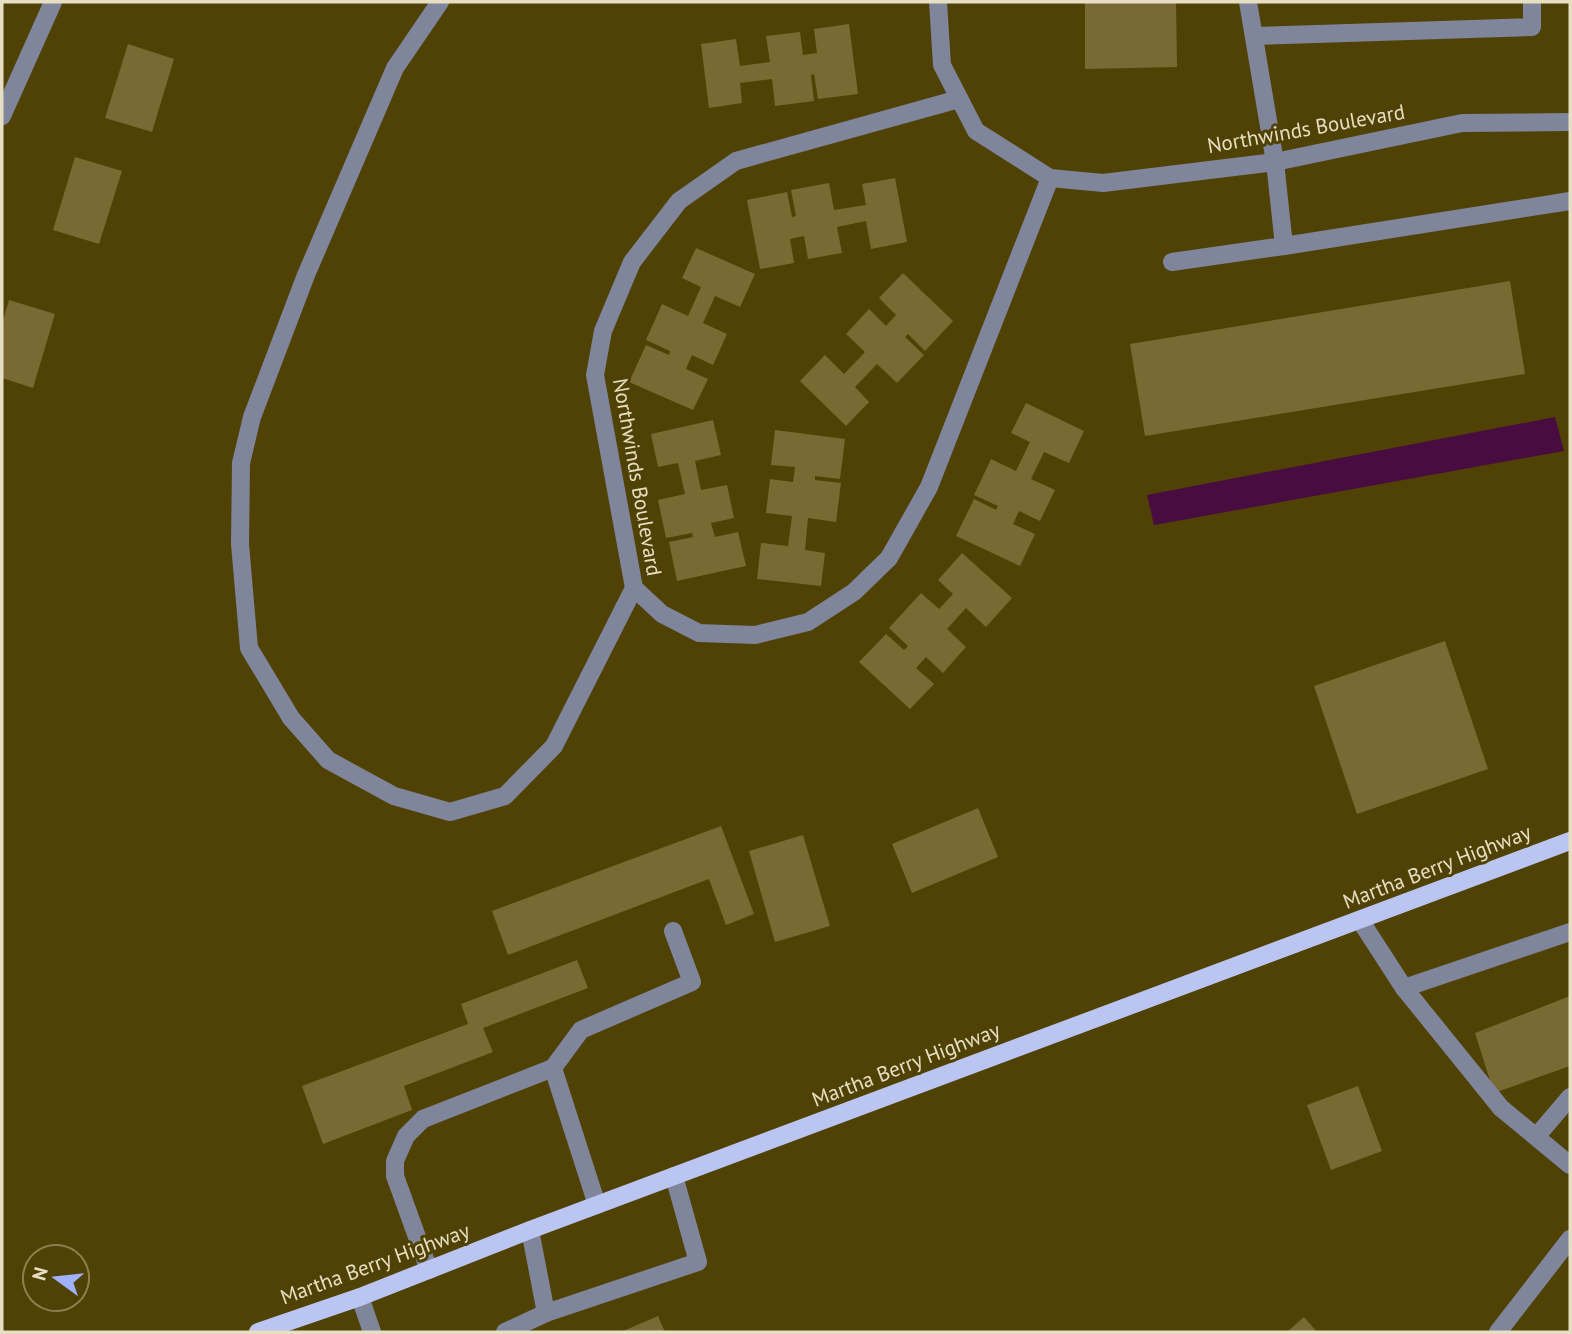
<svg xmlns="http://www.w3.org/2000/svg" width="1572" height="1334" viewBox="0 0 1572 1334" font-family="'PT Sans',sans-serif">
  <style>
    .water { fill: #480c41 }
    .building { fill: #796a34 }
    .lines { fill: none; stroke-linecap: round; stroke-linejoin: round }
    .minor { stroke: #7f859b; stroke-width: 18 }
    .major { stroke: #bac5f2; stroke-width: 18 }
    .labels { text-anchor: middle; stroke-width: 6; stroke-linejoin: round; paint-order: stroke }
    .street-label { font-size: 21px; fill: #e7dfc3; stroke: #504104 }
  </style>
  <rect width="100%" height="100%" fill="#504104"/>
  <!-- water -->
  <polygon class="water" points="1555,417 1564,451 1154,525 1147,495"/>
  <!-- building -->
  <g class="building">
    <polygon points="1085,2 1176,2 1177,67 1085,69"/>
    <polygon points="849,24 858,94 818,99 814,74 811,75 814,101 775,106 772,79 740,83 742,103 709,108 701,44 736,39 740,66 770,62 766,36 800,32 803,55 817,53 814,29"/>
    <polygon points="128,44 174,59 152,132 105,118"/>
    <polygon points="75,157 122,171 99,244 53,230"/>
    <polygon points="895,178 907,242 871,249 866,221 837,227 842,253 808,259 804,236 790,239 794,263 760,269 747,200 787,192 792,217 796,216 791,190 829,183 834,210 866,205 862,184"/>
    <polygon points="696,248 755,274 740,307 715,296 703,323 727,334 713,365 692,355 686,369 708,379 693,410 629,382 646,345 669,355 670,351 646,340 662,304 688,316 701,287 682,278"/>
    <polygon points="903,273 953,321 925,351 908,334 905,337 924,355 897,383 877,364 855,387 869,402 846,426 800,381 825,355 844,374 865,352 846,334 869,309 886,326 896,315 879,298"/>
    <polygon points="1510,281 1525,374 1145,436 1130,344"/>
    <polygon points="9,300 55,314 33,388 2,378 2,324"/>
    <polygon points="1026,403 1084,431 1069,463 1044,452 1031,479 1055,490 1040,521 1019,511 1013,524 1035,534 1020,566 956,536 974,499 996,510 998,506 974,495 991,459 1016,471 1030,442 1011,433"/>
    <polygon points="713,420 721,455 695,461 701,490 727,485 734,518 711,523 715,537 738,532 746,566 677,581 669,542 693,537 692,533 666,538 658,500 685,494 678,463 658,467 651,434"/>
    <polygon points="775,430 845,439 840,479 815,476 815,480 841,483 836,522 808,518 805,550 825,553 821,586 757,579 761,543 788,546 792,516 766,513 770,479 793,482 795,467 771,465"/>
    <polygon points="962,553 1012,598 986,627 966,608 947,629 966,647 943,673 926,657 916,668 934,684 910,709 859,662 886,634 904,650 908,646 889,628 921,593 939,609 953,594 938,580"/>
    <polygon points="1445,641 1488,769 1357,814 1314,686"/>
    <polygon points="978,808 998,857 912,893 892,844"/>
    <polygon points="721,826 754,914 726,925 709,879 508,955 492,911"/>
    <polygon points="803,835 830,926 775,942 749,851"/>
    <polygon points="577,960 588,988 483,1028 493,1052 404,1086 412,1110 323,1144 302,1086 468,1024 461,1004"/>
    <polygon points="1570,996 1570,1066 1494,1093 1475,1033"/>
    <polygon points="1358,1086 1382,1151 1331,1170 1307,1105"/>
    <polygon points="658,1316 665,1332 621,1332"/>
    <polygon points="1304,1317 1317,1332 1287,1332"/>
  </g>
  <g class="lines">
    <!-- minor -->
    <g class="minor">
      <polyline points="440,2 395,68 306,275 252,417 241,463 240,544 249,648 291,718 328,760 394,796 450,812 505,796 554,746 634,588"/>
      <polyline points="938,2 942,65 976,131 1050,178 1103,183 1275,162 1462,123 1570,122"/>
      <polyline points="1248,2 1275,162 1284,246 1570,201"/>
      <polyline points="1255,36 1532,27 1532,2"/>
      <polyline points="959,99 736,161 679,201 632,262 603,331 595,375 634,588 662,614 699,633 755,635 808,622 854,592 889,558 929,487 1050,178"/>
      <polyline points="2,116 53,2"/>
      <polyline points="1172,262 1284,246"/>
      <polyline points="1360,920 1404,988 1501,1108 1570,1165"/>
      <polyline points="1404,988 1570,932"/>
      <polyline points="553,1068 581,1030 692,982 673,931"/>
      <polyline points="1536,1137 1570,1097"/>
      <polyline points="530,1230 546,1313 698,1262 674,1176"/>
      <polyline points="429,1270 395,1176 395,1161 406,1136 423,1119 553,1068 597,1205"/>
      <polyline points="360,1297 372,1332"/>
      <polyline points="505,1332 546,1313"/>
      <polyline points="1498,1332 1570,1239"/>
    </g>
    <!-- major -->
    <polyline class="major" points="258,1332 360,1297 530,1230 1570,841"/>
  </g>
  <g class="labels">
    <!-- street labels -->
    <g class="street-label">
      <text transform="translate(1306 129) rotate(-10)" y="7">Northwinds Boulevard</text>
      <text transform="translate(637 477) rotate(80)" y="7">Northwinds Boulevard</text>
      <text transform="translate(1437 867) rotate(-21)" y="7">Martha Berry Highway</text>
      <text transform="translate(906 1065) rotate(-21)" y="7">Martha Berry Highway</text>
      <text transform="translate(375 1264) rotate(-20)" y="7">Martha Berry Highway</text>
    </g>
  </g>
  <!-- border -->
  <rect width="1572" height="1334" fill="none" stroke="#e7dfc3" stroke-width="7"/>
  <!-- north arrow -->
  <g transform="translate(56 1278) rotate(285)"><circle r="33" fill="#504104" stroke="#8c8050" stroke-width="2"/>
  <path d="M0-5L12 26L0 18L-12 26Z" fill="#a1b2fd"/>
  <text y="-10" font-size="19" font-weight="bold" text-anchor="middle" fill="#e7dfc3">N</text>
  </g>
</svg>
